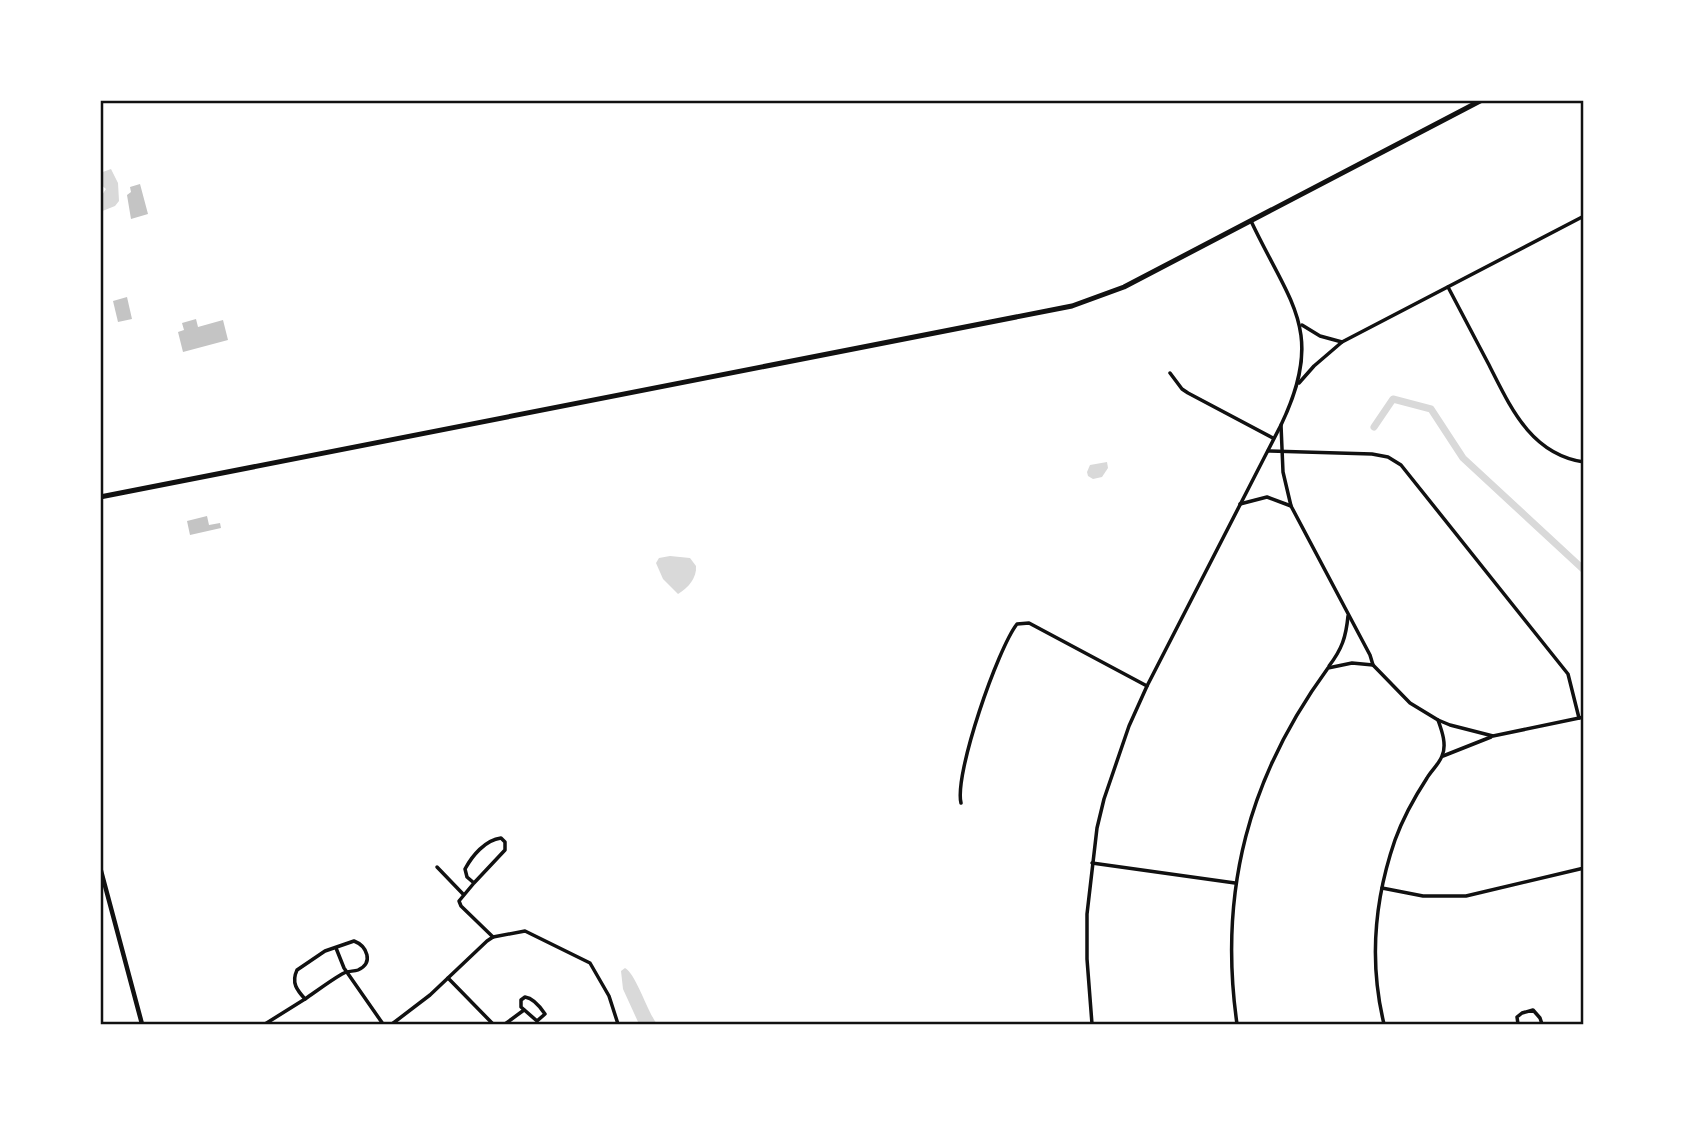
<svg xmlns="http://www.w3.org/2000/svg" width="1684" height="1124" viewBox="0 0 1684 1124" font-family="Karla,sans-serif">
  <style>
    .water { fill: #d9d9d9 }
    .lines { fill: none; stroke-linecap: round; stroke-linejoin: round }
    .canal { stroke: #d9d9d9; stroke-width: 7 }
    .building { fill: #c4c4c4 }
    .minor { stroke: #111; stroke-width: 3.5 }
    .tertiary { stroke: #111; stroke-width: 4.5 }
    .secondary { stroke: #111; stroke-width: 5 }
    .neatline { fill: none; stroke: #111; stroke-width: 2.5 }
  </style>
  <rect width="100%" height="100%" fill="#fff"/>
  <!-- water -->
  <g class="water">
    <polygon points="111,169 118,183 119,201 115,206 100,212 100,198 106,189 100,184 100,173"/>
    <polygon points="1107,462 1108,468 1102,477 1093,479 1088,476 1087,472 1090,465"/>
    <path d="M670,556L690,558L696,566C697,578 688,588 678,594L663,579L656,563L659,558Z"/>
    <path d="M625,968C636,974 647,1011 657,1024H639L623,989L621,971Z"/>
  </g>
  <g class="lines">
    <!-- canal -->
    <polyline class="canal" points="1374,427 1393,399 1431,409 1463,458 1584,570"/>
  </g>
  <!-- building -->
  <g class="building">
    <polygon points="140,184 148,214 131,219 127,195 131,192 130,187"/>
    <polygon points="127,297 132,319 118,322 113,301"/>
    <polygon points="196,319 198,327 223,320 228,340 183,352 178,332 184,330 182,323"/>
    <polygon points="207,516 209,525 220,523 221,528 190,535 187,521"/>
  </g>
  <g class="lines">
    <!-- minor -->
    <g class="minor">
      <path d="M1448,287C1461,312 1475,338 1488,363C1510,406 1530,454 1584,462"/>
      <polyline points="1342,342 1584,216"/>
      <polyline points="1170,373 1182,389 1188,393 1273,438"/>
      <polyline points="1299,383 1314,366 1342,342 1320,336 1302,325"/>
      <polyline points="1281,425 1283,472 1291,506 1370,655 1373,665 1410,703 1438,720 1450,725 1493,736 1584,717"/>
      <polyline points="1268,451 1372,454 1388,457 1401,465 1568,674 1579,718"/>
      <polyline points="1240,504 1267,497 1291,506"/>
      <path d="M1329,666C1342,649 1346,637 1348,616"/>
      <polyline points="1443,756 1491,737"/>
      <path d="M961,803C954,774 998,648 1017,624L1029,623L1147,686"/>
      <polyline points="1092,863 1235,883"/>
      <polyline points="437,867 463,894"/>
      <path d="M474,883L505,850V842L501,838C485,840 472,856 465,869L467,877L474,883L459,901L461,906L493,937"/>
      <polyline points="1382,888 1423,896 1466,896 1584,868"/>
      <path d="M354,941C367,946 374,963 358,970C353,972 348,970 342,974C330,981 318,990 305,999C297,990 291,983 297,970L325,951Z"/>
      <polyline points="336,948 344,968 383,1024"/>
      <polyline points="448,978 493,1024"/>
      <path d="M525,997C533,998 541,1008 545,1014L537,1021L521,1007V1000Z"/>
      <polyline points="265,1024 305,999"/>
      <polyline points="392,1024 430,995 487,941 493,937 525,931 590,963 609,996 618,1024"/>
      <polyline points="505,1024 524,1010"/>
      <path d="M1092,1024L1087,959V914L1097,828L1104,799L1129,726L1147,686L1281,425C1326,331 1290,304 1251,221"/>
      <path d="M1237,1024C1218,891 1249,776 1328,668L1352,663L1373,665"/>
      <path d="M1384,1024C1369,962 1374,901 1395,840C1403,818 1414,798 1427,778C1431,771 1439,764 1442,756C1447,745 1442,731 1438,720"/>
      <polyline points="1518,1024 1517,1017 1522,1013 1533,1010 1540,1018 1542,1024"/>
    </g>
    <!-- tertiary -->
    <polyline class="tertiary" points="100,867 142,1024"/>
    <!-- secondary -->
    <polyline class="secondary" points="100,497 1072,306 1124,287 1482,100"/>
  </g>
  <!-- border -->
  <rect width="1684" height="1124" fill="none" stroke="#ffffff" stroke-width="203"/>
  <rect x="102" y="102" width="1480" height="921" class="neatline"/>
</svg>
